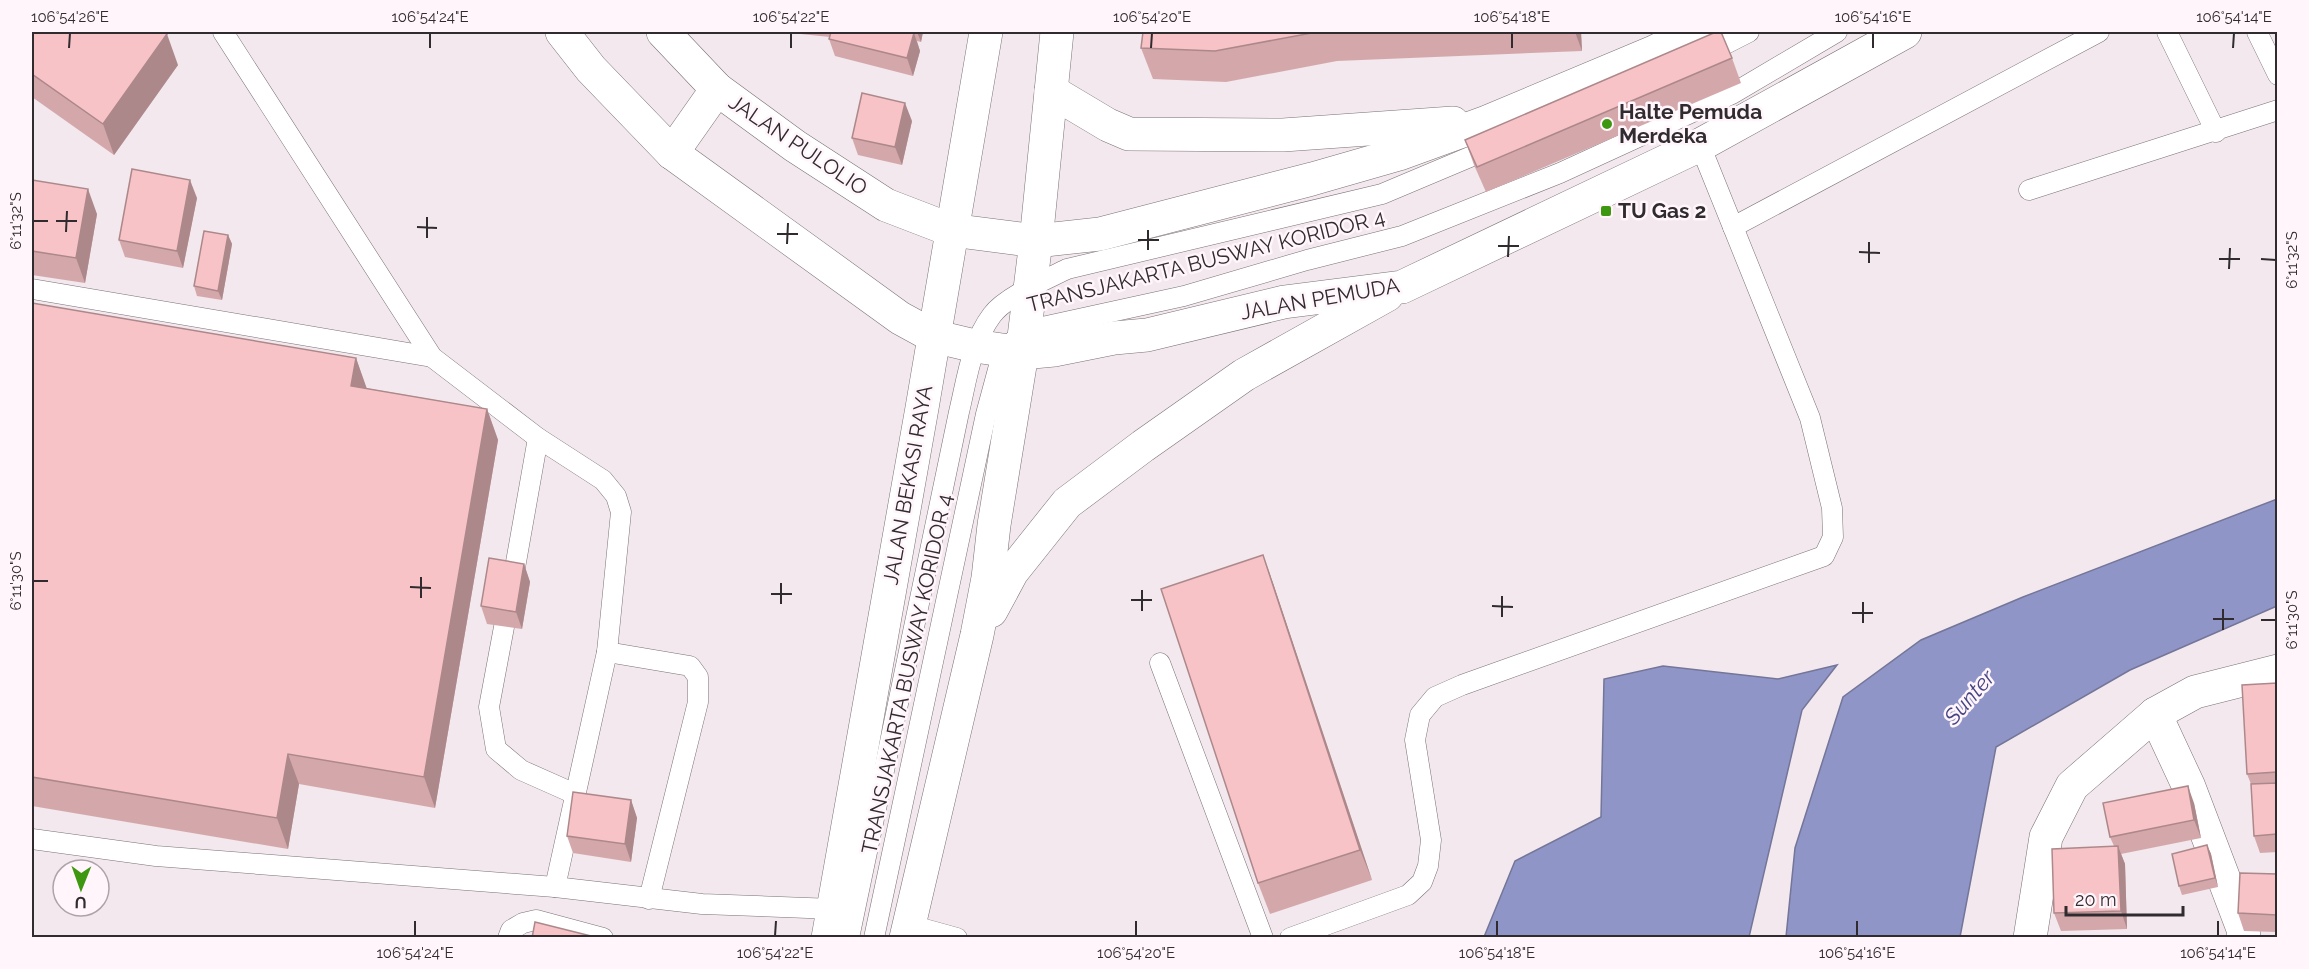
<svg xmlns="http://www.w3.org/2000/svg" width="2309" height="969" viewBox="0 0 2309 969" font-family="Raleway,sans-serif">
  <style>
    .water { fill: #9095c7; stroke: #737599; stroke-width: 1.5 }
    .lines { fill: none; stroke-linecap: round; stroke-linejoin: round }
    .service-casing { stroke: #7a7176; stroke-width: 21 }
    .minor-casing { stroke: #7a7176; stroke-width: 34 }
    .tertiary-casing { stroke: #7a7176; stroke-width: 34 }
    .primary-casing { stroke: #7a7176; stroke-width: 34 }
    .service { stroke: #fff; stroke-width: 20 }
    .minor { stroke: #fff; stroke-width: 33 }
    .tertiary { stroke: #fff; stroke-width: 33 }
    .primary { stroke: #fff; stroke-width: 33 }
    .wall { fill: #d4a8ab }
    .shaded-wall { fill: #ad888b }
    .building { fill: #f7c3c7; stroke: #ad888b; stroke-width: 1.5 }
    .ticks { fill: none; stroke: #2f2b2e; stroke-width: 2 }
    .poi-dot { fill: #3e9710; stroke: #fff5fb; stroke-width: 2 }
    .labels { text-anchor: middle; stroke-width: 5; stroke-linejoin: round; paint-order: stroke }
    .poi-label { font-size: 21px; font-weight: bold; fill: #2f2b2e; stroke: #fff5fb; text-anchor: start }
    .street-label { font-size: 21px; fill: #2f2b2e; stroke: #fff5fb }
    .water-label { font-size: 22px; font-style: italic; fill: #424483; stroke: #fff5fb }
    .neatline { fill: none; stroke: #2f2b2e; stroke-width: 2 }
    .ticks-label { font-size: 15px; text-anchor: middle; fill: #2f2b2e }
  </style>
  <rect width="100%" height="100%" fill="#f2e8ed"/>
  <!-- water -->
  <g class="water">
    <polygon points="2277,499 2277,606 2130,670 1996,747 1960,937 1786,937 1795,848 1843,697 1921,640 2023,597"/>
    <polygon points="1837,665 1802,710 1749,937 1484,937 1515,861 1601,817 1604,679 1663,666 1778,679"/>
  </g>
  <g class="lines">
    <!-- service casing -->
    <g class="service-casing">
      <g id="service">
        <polyline points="223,32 432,357 538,438 603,480 616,496 621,512 607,652 555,887"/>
        <polyline points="2167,32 2216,132"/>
        <polyline points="2257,32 2278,75"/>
        <polyline points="1704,55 1749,32"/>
        <polyline points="2029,190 2278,110"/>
        <polyline points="1733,227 2099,32"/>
        <polyline points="32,289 432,357"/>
        <polyline points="513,579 538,438"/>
        <polyline points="504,627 489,707 496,749 521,770 575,794"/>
        <polyline points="607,652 690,666 698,677 698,702 649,899"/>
        <polyline points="1160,663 1263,938"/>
        <polyline points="32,839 156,856 555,887 702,904 834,909"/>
        <polyline points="910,925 957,938"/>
        <polyline points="508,938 511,930 523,923 536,920 603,938"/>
        <path d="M849,938L959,412C967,379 971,343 992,315C1005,297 1047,279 1067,269L1382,194L1496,146"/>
        <polyline points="874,938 986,414 1003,351 1024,331 1184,296 1307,260 1402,236 1560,173 1732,94 1837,32"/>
        <polyline points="1290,938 1408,895 1422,882 1428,866 1431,840 1415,740 1420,715 1435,697 1462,685 1824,556 1833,537 1832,508 1810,418 1700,145"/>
      </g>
    </g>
    <!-- minor casing -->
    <g class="minor-casing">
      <g id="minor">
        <polyline points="2155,714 2189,787 2243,929 2244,938"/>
        <polyline points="2030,938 2046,837 2072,786 2155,714 2195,692 2278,671"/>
      </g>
    </g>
    <!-- tertiary casing -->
    <g class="tertiary-casing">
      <g id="tertiary">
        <polyline points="562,32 591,69 672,153 900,318 933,336"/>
        <polyline points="663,32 717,89 795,146 886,205 951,230"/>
        <polyline points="672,153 717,89"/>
      </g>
    </g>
    <!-- primary casing -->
    <g class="primary-casing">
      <g id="primary">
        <polyline points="1051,91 1108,125 1129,134 1283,135 1453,123"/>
        <polyline points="951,230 1036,241 1100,234 1312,179 1399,154 1487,122 1654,52 1694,32"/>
        <polyline points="933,336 975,346 1022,353 1054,350 1114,338 1147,335 1284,302 1402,287 1700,145 1905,32"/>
        <polyline points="991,611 1012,572 1067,503 1143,446 1244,375 1387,295"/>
        <polyline points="828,938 922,408 986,32"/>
        <polyline points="906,938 977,635 988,578 994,525 1022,353 1036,241 1057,32"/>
      </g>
    </g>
    <!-- service -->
    <use href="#service" class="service"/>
    <!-- minor -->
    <use href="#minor" class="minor"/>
    <!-- tertiary -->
    <use href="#tertiary" class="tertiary"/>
    <!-- primary -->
    <use href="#primary" class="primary"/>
  </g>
  <!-- wall -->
  <g class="wall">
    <polygon points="32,32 178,65 114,155 32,97"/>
    <polygon points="781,32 923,32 921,42 917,41 920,51 913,76 835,56 829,39 830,37"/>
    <polygon points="1143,32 1581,32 1582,51 1337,61 1226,82 1153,79 1141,48"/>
    <polygon points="1732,58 1741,83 1486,192 1474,165 1465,140"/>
    <polygon points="912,121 902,165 858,155 852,138"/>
    <polygon points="32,180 97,214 85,283 32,275"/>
    <polygon points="197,198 183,268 125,257 119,240"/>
    <polygon points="228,235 232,244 222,300 197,296 194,286"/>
    <polygon points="32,303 356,358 366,388 487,409 498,440 435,808 299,784 288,849 32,806"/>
    <polygon points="1263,555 1274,586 1372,880 1270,914 1258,883"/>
    <polygon points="524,564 530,582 522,629 487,624 481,606"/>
    <polygon points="2277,683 2277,852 2260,853 2254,836 2251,784 2247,774"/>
    <polygon points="631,800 637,818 631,862 573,853 567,836"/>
    <polygon points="2194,803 2201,838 2121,854 2125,864 2127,929 2061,931 2054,913 2114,846 2110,837"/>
    <polygon points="2207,845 2211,854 2218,887 2182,895 2179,886"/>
    <polygon points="2277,874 2277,932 2244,931 2238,913"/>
  </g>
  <!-- shaded-wall -->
  <g class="shaded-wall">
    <polygon points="917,32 923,32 921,42"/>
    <polygon points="1575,32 1581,32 1582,51"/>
    <polygon points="914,33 920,51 913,76 907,58"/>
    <polygon points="167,34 178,65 114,155 103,124"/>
    <polygon points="905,103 912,121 902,165 895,147"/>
    <polygon points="190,180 197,198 183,268 177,251"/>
    <polygon points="88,189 97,214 85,283 76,258"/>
    <polygon points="228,235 232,244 222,300 218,291"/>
    <polygon points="356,358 367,389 351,386"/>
    <polygon points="487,409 498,440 435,808 424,777"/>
    <polygon points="1263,555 1274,586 1372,880 1360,850"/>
    <polygon points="524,564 530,582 522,629 516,612"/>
    <polygon points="288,754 299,784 288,849 277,818"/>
    <polygon points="2188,786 2194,803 2201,838 2194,820"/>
    <polygon points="631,800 637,818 631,862 625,844"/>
    <polygon points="2207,845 2211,854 2218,887 2215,878"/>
    <polygon points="2118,846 2125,864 2127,929 2121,911"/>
  </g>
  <!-- building -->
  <g class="building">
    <polygon points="32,32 163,32 167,34 103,124 32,74"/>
    <polygon points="831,32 907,32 914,33 907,58 829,39"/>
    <polygon points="1143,32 1317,32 1215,51 1141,48"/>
    <polygon points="1716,32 1721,32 1732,58 1477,167 1465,140"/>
    <polygon points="862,93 905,103 895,147 852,138"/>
    <polygon points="132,169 190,180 177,251 119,240"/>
    <polygon points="32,180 88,189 76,258 32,251"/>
    <polygon points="204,231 228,235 218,291 194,286"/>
    <polygon points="32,303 356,358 351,386 487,409 424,777 288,754 277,818 32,777"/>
    <polygon points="1263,555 1360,850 1258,883 1161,589"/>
    <polygon points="489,558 524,564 516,612 481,606"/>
    <polygon points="2277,683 2277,772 2247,774 2242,685"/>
    <polygon points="2277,783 2277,834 2254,836 2251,784"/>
    <polygon points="2188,786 2194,820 2110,837 2103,803"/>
    <polygon points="573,792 631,800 625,844 567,836"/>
    <polygon points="2207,845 2215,878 2179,886 2172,854"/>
    <polygon points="2118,846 2121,911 2054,913 2052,849"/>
    <polygon points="2240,873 2277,874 2277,915 2238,913"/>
    <polygon points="535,922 599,938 532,938"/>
  </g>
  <!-- ticks -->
  <path class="ticks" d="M69,48L70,33M430,48V33M791,48V33M1151,48L1152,33M1512,48V33M1873,48V33M2233,48L2234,33M33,221H48M56,221H77M417,227L437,228M66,232L67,211M777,234H798M427,238V217M1138,240H1159M787,244L788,223M1498,246H1519M1148,250V230M1859,252L1880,253M1508,257L1509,236M2219,259H2240M2261,259L2276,260M1869,263V242M2229,269L2230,248M33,581H48M410,587L431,588M771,594H792M421,598V577M1131,600H1152M781,604V583M1492,606L1513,607M1142,611V590M1852,613H1873M1502,617V596M2213,619H2234M2261,620H2276M1863,623V602M2223,630V609M415,936V921M775,936L776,921M1136,936V921M1497,936V921M1857,936V921M2218,936V921"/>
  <!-- markers -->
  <g class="poi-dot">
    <circle cx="1607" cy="124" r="6"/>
    <rect x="1600" y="205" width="12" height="12" rx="3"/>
  </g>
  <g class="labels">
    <!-- poi labels -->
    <g class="poi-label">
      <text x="1619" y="119">Halte Pemuda<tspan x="1619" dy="24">Merdeka</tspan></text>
      <text x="1618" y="218">TU Gas 2</text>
    </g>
    <!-- street labels -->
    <g class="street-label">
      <text transform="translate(798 145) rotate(34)" y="7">JALAN PULOLIO</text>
      <text transform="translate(1206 261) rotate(-14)" y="7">TRANSJAKARTA BUSWAY KORIDOR 4</text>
      <text transform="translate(1320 299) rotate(-10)" y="7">JALAN PEMUDA</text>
      <text transform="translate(908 485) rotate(-80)" y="7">JALAN BEKASI RAYA</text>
      <text transform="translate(907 674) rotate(-78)" y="7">TRANSJAKARTA BUSWAY KORIDOR 4</text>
    </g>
    <!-- water labels -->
    <g class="water-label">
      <text transform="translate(1969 697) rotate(-49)" y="8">Sunter</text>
    </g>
  </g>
  <!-- border -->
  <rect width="2309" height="969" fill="none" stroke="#fff5fb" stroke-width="66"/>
  <!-- north arrow -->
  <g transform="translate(81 888) rotate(181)"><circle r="28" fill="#fff5fb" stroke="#aca4a9" stroke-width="1.5"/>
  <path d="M0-4.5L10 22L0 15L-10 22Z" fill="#3e9710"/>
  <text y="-9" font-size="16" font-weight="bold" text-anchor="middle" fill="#2f2b2e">U</text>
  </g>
  <!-- scale -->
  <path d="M2066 906v9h117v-9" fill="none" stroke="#2f2b2e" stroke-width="3"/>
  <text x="2075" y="906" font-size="18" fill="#2f2b2e" stroke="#fff5fb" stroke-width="4.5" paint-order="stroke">20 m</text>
  <rect x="33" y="33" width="2243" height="903" class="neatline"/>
  <g class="ticks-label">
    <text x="70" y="22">106°54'26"E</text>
    <text x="430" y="22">106°54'24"E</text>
    <text x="791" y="22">106°54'22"E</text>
    <text x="1152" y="22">106°54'20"E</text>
    <text x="1512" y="22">106°54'18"E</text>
    <text x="1873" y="22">106°54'16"E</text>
    <text x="2234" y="22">106°54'14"E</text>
    <text transform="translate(16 221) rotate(-90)" y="5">6°11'32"S</text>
    <text transform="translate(2292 260) rotate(-90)" y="5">6°11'32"S</text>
    <text transform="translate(16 581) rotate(-90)" y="5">6°11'30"S</text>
    <text transform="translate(2292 620) rotate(-90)" y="5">6°11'30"S</text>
    <text x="415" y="958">106°54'24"E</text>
    <text x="775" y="958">106°54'22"E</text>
    <text x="1136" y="958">106°54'20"E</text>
    <text x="1497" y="958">106°54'18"E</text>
    <text x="1857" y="958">106°54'16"E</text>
    <text x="2218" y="958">106°54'14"E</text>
  </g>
</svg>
